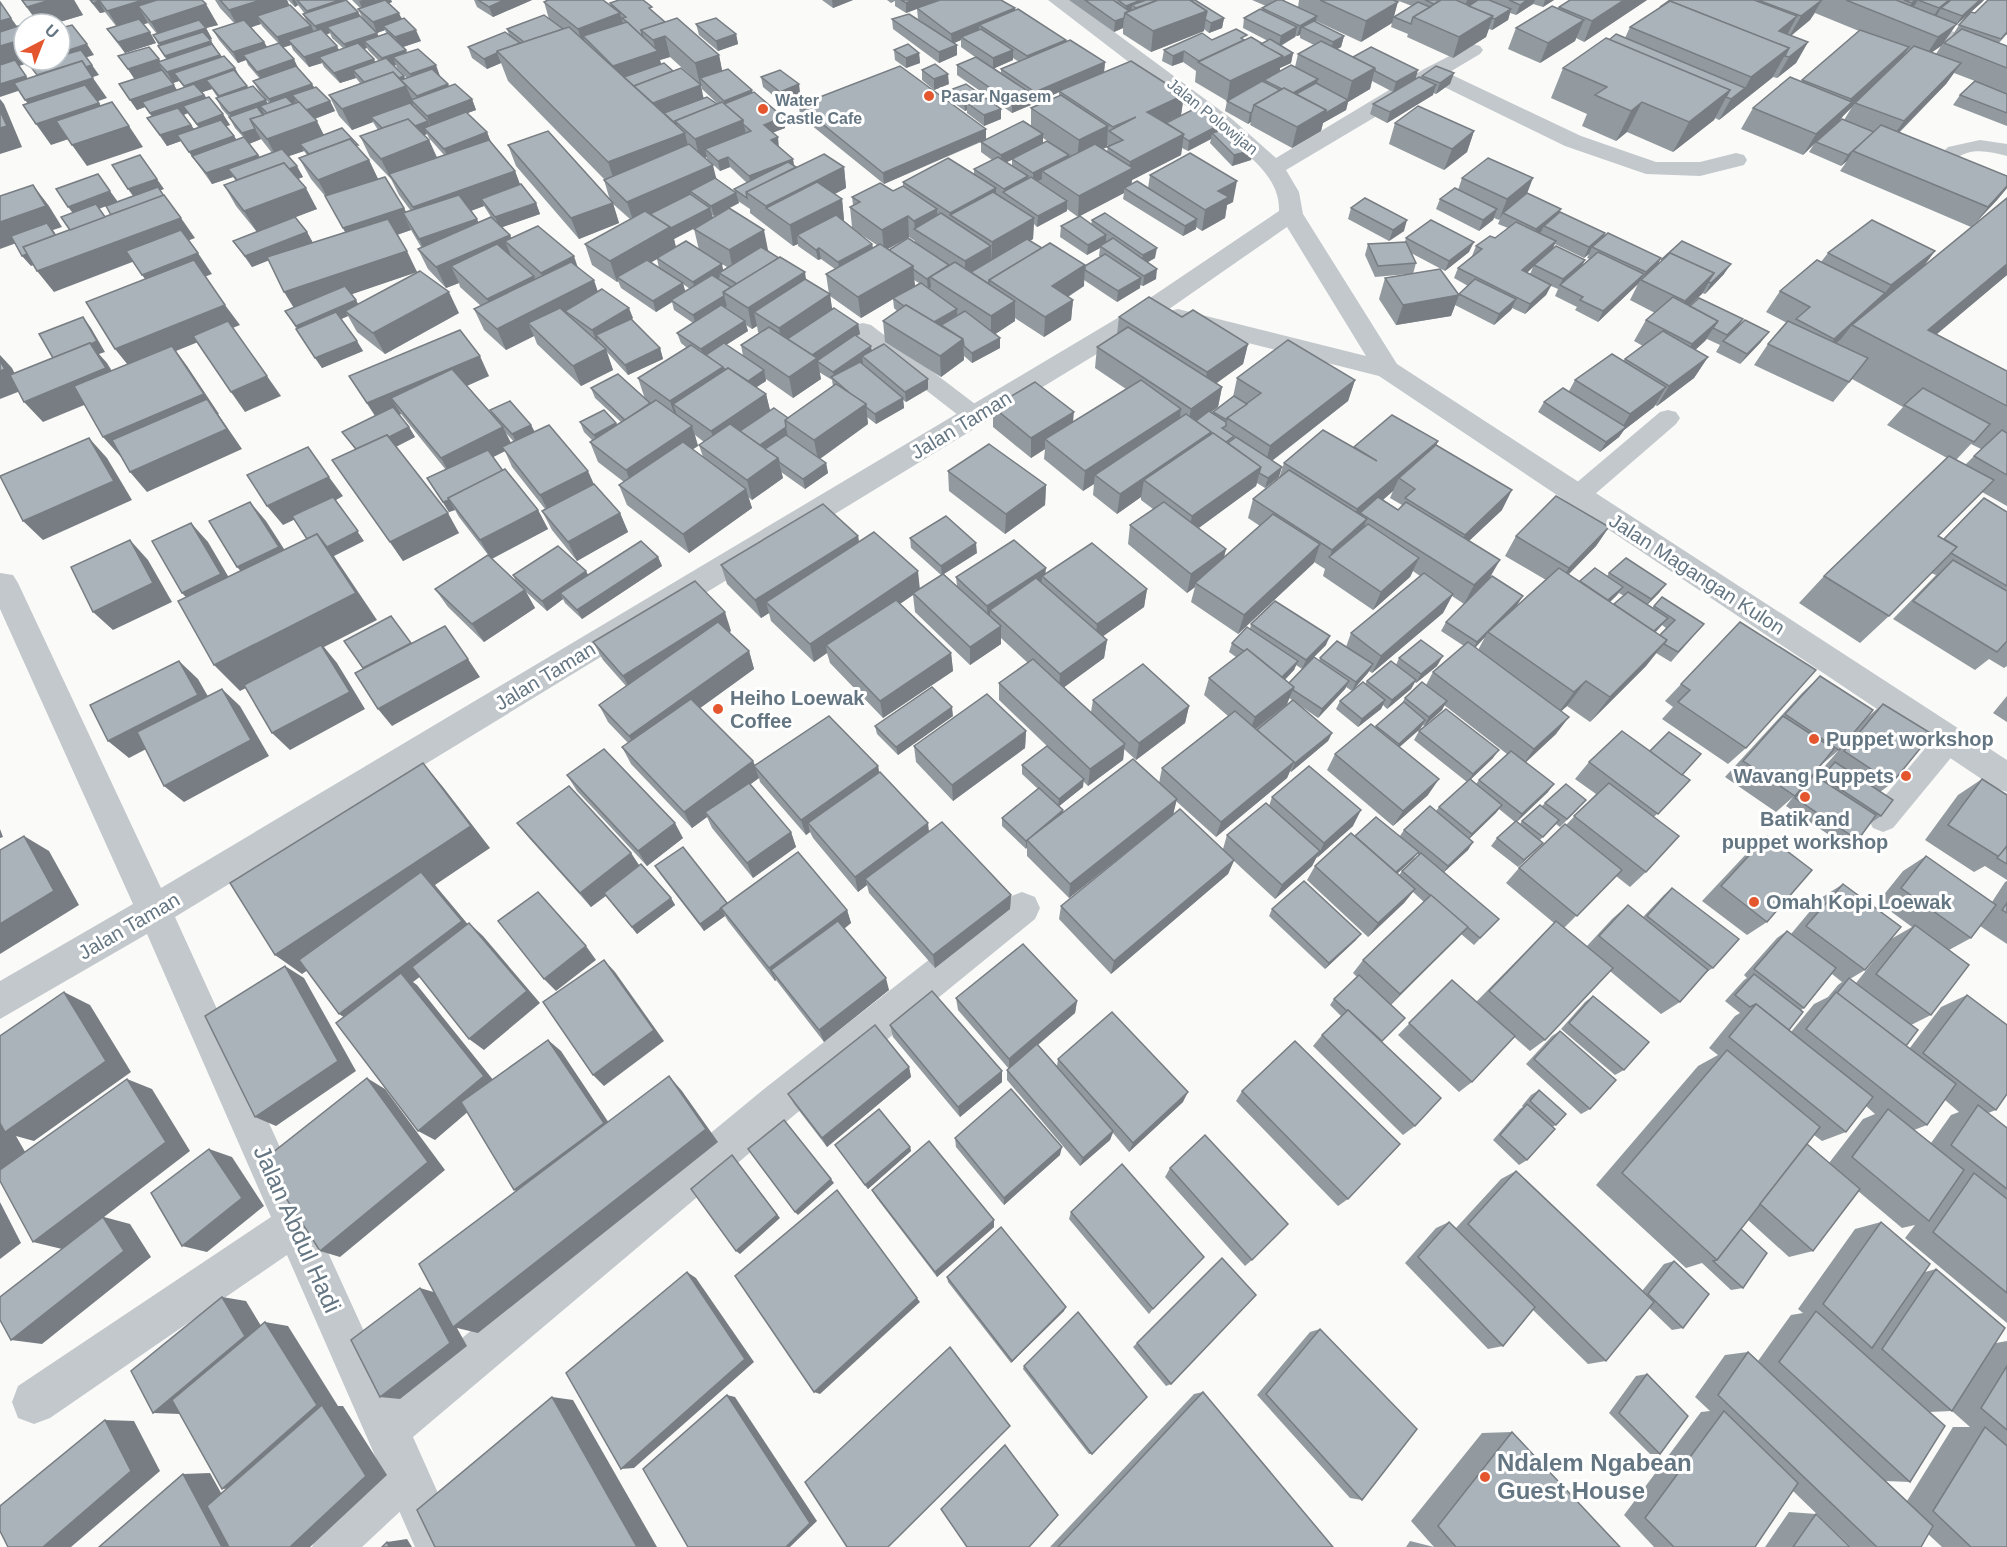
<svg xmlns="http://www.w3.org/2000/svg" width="2007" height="1547" viewBox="0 0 2007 1547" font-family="Helvetica,sans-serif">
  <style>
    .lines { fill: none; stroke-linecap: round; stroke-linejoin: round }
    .lane { fill: #c3c8cc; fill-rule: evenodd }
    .street { fill: #c3c8cc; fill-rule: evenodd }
    .wall { fill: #929a9f; fill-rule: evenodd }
    .shaded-wall { fill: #777d82 }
    .building { fill: #aab3b9; stroke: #777d82; stroke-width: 1.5 }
    .poi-dot { fill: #e4572e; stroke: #fff; stroke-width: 2 }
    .labels { text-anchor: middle; stroke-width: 6; stroke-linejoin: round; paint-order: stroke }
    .far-poi-label { font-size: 16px; font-weight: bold; fill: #657683; stroke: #fff; text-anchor: start }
    .far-street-label { font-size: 16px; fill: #657683; stroke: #fff }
    .street-label { font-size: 20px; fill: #657683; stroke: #fff }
    .poi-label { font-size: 20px; font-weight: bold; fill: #657683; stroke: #fff; text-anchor: start }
    .near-street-label { font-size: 24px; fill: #657683; stroke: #fff }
    .near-poi-label { font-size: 24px; font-weight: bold; fill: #657683; stroke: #fff; text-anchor: start }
  </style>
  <rect width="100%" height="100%" fill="#fafaf8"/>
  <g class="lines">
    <!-- lane -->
    <g class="lane">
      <path d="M1980,140L2007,144V156C1991,152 1972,147 1957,158C1951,162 1949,167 1941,169L1931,163L1948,147Z"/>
      <polygon points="863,323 871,325 983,410 987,416 983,422 975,424 967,422 855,335 852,330 855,325"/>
      <polygon points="1668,410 1676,412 1680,418 1676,424 1587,501 1578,504 1569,501 1566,495 1569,489 1660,412"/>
      <polygon points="1949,728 1959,732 1963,740 1959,748 1893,828 1883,832 1873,828 1868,819 1873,810 1939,732"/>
      <polygon points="408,1457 422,1463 428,1477 422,1491 362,1547 312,1547 318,1533 394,1463"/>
    </g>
    <!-- street -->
    <g class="street">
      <path d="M1048,0H1071L1232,119L1276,158L1424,69L1473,44L1480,46L1483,50L1480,54L1448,73L1581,136L1656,162H1700L1736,153L1744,155L1747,160L1744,165L1700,176L1646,174L1565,146L1434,82L1286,170L1299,192L1303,214L1397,364L2007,760V792L1995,788L1379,376L1169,323L1166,317L1169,311L1178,309L1366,356L1287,227L1159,316L175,917L393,1395L764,1089L1009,897L1022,892L1035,897L1040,908L1035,919L792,1117L413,1437L462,1547H415L287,1255L50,1418L34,1424L18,1418L12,1402L18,1386L271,1217L147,934L0,1019V981L133,904L0,609V573L13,575L18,583L161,888L1141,304L1279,211C1280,184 1260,166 1242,149Z"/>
      <polygon points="1850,0 1877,0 2007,54 2007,67 1853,4"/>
    </g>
  </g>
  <!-- wall -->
  <g class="wall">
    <polygon points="21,0 74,0 83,15 53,24 39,24"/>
    <path d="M89,0H202L218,25L206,28L212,39L210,40L215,48L248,88L266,100L267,103H269L259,91L253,81L260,79L248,65L246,60L238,63L219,40L213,30L234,23L220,8L215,0H287L289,5L307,22L303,14H305L298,5L295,7L288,0H343L358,12L363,19L358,9L360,8L352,0H391L392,2L389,3L421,41L403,47L407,53L440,76H439L449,86L472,99L476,110L467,113L487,132L491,142L515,171L520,185L536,203L540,214L502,227L510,235L511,238L578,267L598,292L633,318L632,319L660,348L663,359L628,375L606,351L613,370L581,386L537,344L534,336L506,350L484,330L474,309L481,306L460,287L459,283L446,288L428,269L418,249L421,247L411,230L397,235L417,272L351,294L358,304L459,313L385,354L357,332L348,316L341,319L363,351L322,368L285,311L294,308L268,260L252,267L233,241L257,232L236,206L224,185L236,181L233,177L212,184L181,141L167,146L147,118L152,117L145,107L137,110L119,84L135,79L118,56L161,61L166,59L158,46H159L153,35L157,34L148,23L143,24L156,43L125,53L114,39L107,29L116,26L105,12L100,13ZM261,24L262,26L278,43L267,47L264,42L251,27ZM371,27L377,33L385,30L386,33L378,36L377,33ZM330,33L332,38L343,48L339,50L326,35ZM291,45L293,50L309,67L322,63L324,67L340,83L356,78L360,83L329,95L339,116L352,130L373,122L378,130L360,136L370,157L391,179L399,195L411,211L406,212L404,208L378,179L369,160L361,152L324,135L315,119L335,111L330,101L314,87L299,70L283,47ZM367,48L369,51L379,61L375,62L364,49ZM396,65L397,68L407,78L405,79L394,66ZM163,71L173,83L179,81L184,87L177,90ZM212,89L218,98H216L222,109L229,117L235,128L243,137L237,140L226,126L230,125L202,92ZM188,113L190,116L198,127L194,129L184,115ZM427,134L429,138L444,155L437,157L429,140L424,135ZM261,139L272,153L260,157L249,144ZM304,151L307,155L299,158L311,179L325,196L345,232L313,243L307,232L295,217L317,209L298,179L303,177L288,156ZM484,206L491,217L478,222L471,211Z"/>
    <polygon points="474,0 532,0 493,17 477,7"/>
    <polygon points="822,0 853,0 833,8"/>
    <path d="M887,0H1001L1015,8V11L1066,40V42L1105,62L1104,72L1184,95L1181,115L1224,130L1253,150L1251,160L1232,166L1210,143L1211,139L1188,151L1182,148L1181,155L1132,180L1131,184L1148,188L1150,175L1233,202L1227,205L1225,218L1202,231L1196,227V229L1183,236L1123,199L1124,193L1078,217L1067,209V211L1037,227L1034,224L1033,239L1030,241L1042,248L1085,266L1101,257L1099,256L1100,248L1087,255L1060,237L1061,226L1091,225L1092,220L1155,258L1148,262L1156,279L1143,286L1140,285V288L1117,302L1084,280V286L1068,297L1073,300L1071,320L1044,337L1015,318V321L995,334L1000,338V348L972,363L964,356V360L941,377L885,342L883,321L897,311L894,308L893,299L861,318L830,296L832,310L858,324L860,334L856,336L872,350L928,379V389L906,402L903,400L904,408L876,424L867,417L868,424L820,459L826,463L828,473L805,489L781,472L783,478L752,500L748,497L752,508L689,553L627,505L619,485L624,482L598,462L590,442L593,441L584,432L580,422L616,423L617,425L621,422L595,398L591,388L651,403L645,399L638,378L687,348L681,343L677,333L693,323L674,310L672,302L656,312L621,288L618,281L617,282L592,265L585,244L630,219L613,204L619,223L579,239L516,166L508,145L610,200L604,180H605L508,81L501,63L487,69L472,58L468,47L509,35L507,29L549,19L544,2L611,6L610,3L653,12L665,22L719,55L722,71L753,93L783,117L785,128L772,133L779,147L794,166L796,167H844L846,188L835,194L842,199L844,220H843L852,227L850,207L853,205L852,197L893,191L903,186V182L974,174V169L992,160L981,152V142L884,184L800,116L799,105L986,129V139L1031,126V108L1059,96V92L1035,103L1032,101L1031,105L1012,113L957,75V65L975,57L961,47V40L954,43L957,55L939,63L893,29L892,19L925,24L918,19L917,9L906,13L895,6V1L891,3ZM670,57L700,84H701L702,89L718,104H717L704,98L661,64L660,60ZM1013,58L1019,62L1001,69V73L994,68L1013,60ZM1043,138L1056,147L1043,144ZM1107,145L1108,146L1107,152L1103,149L1107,147ZM707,157V159L720,171L730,167L747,183L734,189L735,192L717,179L705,158ZM1012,160V166L1007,162ZM738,201L750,209V213L793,246L798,244V246L818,260L821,259L835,269L826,274L829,294L806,280L768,250L713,218L712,215L714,216L739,203ZM705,223L694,229L699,250L727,267L723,270L676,247L674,239ZM860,234L877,245L873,248L872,244ZM909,237L915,241V243L889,250L888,249ZM657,259L659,268L651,262ZM914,280L919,283L915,286ZM683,284L690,289L685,292ZM746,325L752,329L757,326L758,332L759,333L741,345L743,356L726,345L748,331ZM819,372L832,380L833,387L788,418L770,411L766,394L756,387L766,381V379L793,398L821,379ZM695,435L704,442L699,445L703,457L692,449L698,446Z"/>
    <polygon points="1069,0 1195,0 1224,18 1222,28 1209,33 1204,29 1204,31 1151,52 1123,34 1123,28 1114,32"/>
    <path d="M1252,0H1285L1284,1L1298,7L1299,0H1554L1543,7L1533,4L1516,15L1510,13L1508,20L1492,30L1489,29L1486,37L1453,58L1407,37L1408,34L1391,27L1392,23L1361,42L1316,21V22L1344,36L1341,47L1337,49L1353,57L1415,79L1421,78L1422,76L1454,73L1450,84L1436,94L1433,93V95L1387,123L1370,114L1373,104L1393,92L1372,81L1370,89L1348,102L1346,110L1323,123L1321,131L1292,148L1250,125L1251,122L1248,124L1225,111L1227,101L1195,82L1196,71L1183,62L1172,66L1162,61L1164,50L1212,40L1247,39L1261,44L1268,41L1243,28L1244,18L1262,10V8L1266,6ZM1399,1L1412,6L1394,16L1397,2ZM1300,35V38L1314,45L1298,54L1295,67L1280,71V68L1291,63L1293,53L1281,46L1295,37L1296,36H1297Z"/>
    <polygon points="1570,0 1647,0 1584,42 1576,38 1575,41 1540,63 1508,49 1516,28 1558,9 1559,7"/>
    <path d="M1702,0H1984L1981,3L1971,12L1975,13L2007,0V35H2006L1999,43L2007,46V126L1953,105L1960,95L1975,81L1954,73L1946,84L1899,133L2007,176V188L1997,200L1972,226L2007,198V275L1936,334L2007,371V506L1982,492L1938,536L1943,539L1984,498L2007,512V666L2004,668L1989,659L1975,670L1893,619L1936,575L1931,573L1889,616L1860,643L1799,603L1824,576L1947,458L1887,425L1903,407L1852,379L1833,402L1754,365L1768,344L1787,323L1766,312L1780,291L1821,262L1828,253L1935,251L1924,266L1971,227L1840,171L1847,161L1841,166L1809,152L1814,144L1803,155L1741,129L1753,108L1801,82L1859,31L1815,13L1810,20L1791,36L1808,42L1796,63L1777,78L1773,77L1719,120L1715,118L1714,120L1673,152L1627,132L1616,141L1582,126L1587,114L1551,98L1563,68L1609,40L1625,38L1630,27ZM1968,15L1959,25L1952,36H1953L1945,41L1956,25ZM1941,46L1936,54L1931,53L1938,48ZM1852,107L1844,120L1839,122L1843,116ZM1971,444L1981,449L1965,465L1956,460Z"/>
    <polygon points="696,24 736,34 738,44 718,51 699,35"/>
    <polygon points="894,50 919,53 920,63 906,68 895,60"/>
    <polygon points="922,70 949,84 934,90 922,80"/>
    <polygon points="761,77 799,84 800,95 781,102 763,87"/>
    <polygon points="950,90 980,94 980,97 1001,119 984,126 967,113 967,110 965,111 951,101"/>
    <polygon points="1395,123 1474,131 1467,152 1444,170 1389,144"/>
    <path d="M1462,178L1527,193L1558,213L1605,233L1604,237L1661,258L1658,264L1724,274L1705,294L1702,293L1689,306L1739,326L1761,342L1740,364L1716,352L1720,345L1707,339L1695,350L1708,357L1694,378L1657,406L1655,405L1654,407L1624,430L1619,437L1600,452L1538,412L1544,402L1569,391L1575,380L1623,361L1625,359L1643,346L1634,341L1646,320L1655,313L1630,300L1638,284L1598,322L1575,310L1577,307L1555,296L1558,289L1551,286L1546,295L1525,314L1512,308L1511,310L1494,325L1455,305L1451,316L1396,325L1379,299L1385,278L1408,274L1375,277L1365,255L1368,244L1405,242L1406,238L1469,252L1445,271L1411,253L1416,263L1413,274L1458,294L1468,286L1454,278L1458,268L1472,256L1476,246L1495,238L1508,228L1498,224L1500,219L1499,220L1494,218L1493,220L1479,231L1436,209L1440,199L1458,190ZM1555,244L1584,258L1589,254L1587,258L1590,259L1582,266L1585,260L1552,250ZM1533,267L1530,274L1527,273Z"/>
    <polygon points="1351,208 1404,231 1389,241 1348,219"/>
    <path d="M1119,317H1182L1248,344L1243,364L1216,383L1222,387L1218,407L1211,412L1213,414V412L1233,397L1237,378L1355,380L1348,401L1272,461L1279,477L1265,488L1257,483L1256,486L1198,528L1226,549L1224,558L1260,526L1248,518L1253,499L1279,478L1284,463L1354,448L1438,441L1436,446L1502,510L1469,541L1500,560L1464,604L1452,596L1443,613L1372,673L1369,671L1354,689L1365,684L1367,681L1396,665L1399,658L1437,666L1416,683L1415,682L1411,689L1387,709L1383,705L1381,709L1358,727L1336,709L1340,701L1352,691L1346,687L1345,689L1318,718L1295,702L1332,733L1328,741L1291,772L1290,771L1287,778L1216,837L1176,801L1173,815L1069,898L1027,856V847L1026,849L1002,826V818L1038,789L1022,774V765L1047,746L999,700V683L1028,663L1001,638V644L970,665L915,612L913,595L900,604L951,653L953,671L883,718L830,663L827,653L814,662L771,621L769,613L761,618L727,584L721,565L858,536L859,542L920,588L941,575L911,548L910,538L977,553L944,574L957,586L956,577L1045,574L1147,589L1144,607L1103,636L1107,640L1104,658L1064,687L1091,712L1093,700L1189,706L1185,723L1136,760L1124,749L1123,760L1088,786L1083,781V787L1059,806L1063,810V813L1159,783L1162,768L1228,716L1204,695L1209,678L1236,657L1229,652L1232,643L1250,629L1251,624L1326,645L1314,657L1319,661L1320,658L1346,647L1351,633L1420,576L1413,571L1410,577L1373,610L1323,576L1325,569L1314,562L1238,634L1191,602L1195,587L1187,593L1128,544L1130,525L1153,509L1141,500V497L1117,514L1093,495L1094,484L1083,491L1044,459L1045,449L1031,458L993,427V407L1073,422L1126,389L1095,368L1097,347L1117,334ZM1393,491L1390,498L1402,505L1398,510L1383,500ZM1296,665L1302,669L1289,683L1285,680L1294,670ZM1289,698L1292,700L1256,729L1287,704Z"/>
    <path d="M349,376H489L467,386L493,415L490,410L531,425L535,432L594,484L620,513L628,532L577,561L552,530L542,511L545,509L512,467L505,451L493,457L503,471L538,510L548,529L492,559L516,582L513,575H588L658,557L662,566L582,619L565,603L563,599L547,611L526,592L535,608L484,642L448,607L435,589L489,556L459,517L455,510L449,512L433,488L427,478L446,470L401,414L399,415L409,427L415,437L396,447L459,533L403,561L346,479L355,449L342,432L375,416ZM505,432L514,442L511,443Z"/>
    <polygon points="948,471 1046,485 1045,505 1005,534 949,491"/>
    <path d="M1609,527L1596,546L1569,574L1580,581L1607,576L1609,573L1666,584L1659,593L1647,605L1652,608L1662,597L1704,624L1671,662L1656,653L1646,666L1590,722L1567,706L1561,711L1556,734L1525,762L1548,792L1517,822L1520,824L1522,821L1542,806L1545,803L1579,808L1560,827L1556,824L1540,840L1543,843L1536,850L1518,867L1491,846L1497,838L1515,822L1499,809L1469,839L1473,842L1468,850L1444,872L1499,919L1474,945L1461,934L1391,1005L1382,1042L1415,1126L1403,1135L1313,1046L1322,1035L1341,1016L1330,1005L1334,999L1357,977L1353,973L1363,960L1424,902L1413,892L1404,903L1368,937L1307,880L1315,866L1355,836H1400L1404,830L1436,811L1439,807L1467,782L1414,740L1419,731L1493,758L1471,779L1476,784L1479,780L1507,754L1444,705L1442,710L1424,726L1423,725L1420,729L1399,747L1428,795L1393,826L1327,770L1335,754L1375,727L1401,705L1405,698L1426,685L1433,672L1464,646L1441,631L1446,622L1523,596L1517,605L1507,615L1546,580L1505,556L1516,536ZM1619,593L1624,596L1614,604L1610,602ZM1662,625L1666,628L1660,635L1656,632ZM1485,637L1478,650L1475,648ZM1417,853L1419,855L1402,871L1399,875L1398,873L1413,859Z"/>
    <polygon points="1740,622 1746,748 1728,764 1662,719 1673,707 1665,701"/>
    <polygon points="731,631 729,632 749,651 754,669 700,708 753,761 755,765 878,766 879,773 929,832 1011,895 1010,909 935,968 869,893 867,885 858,892 813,838 810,832 806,835 760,782 759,778 750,784 791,832 796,847 753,878 712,828 707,817 692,828 631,764 622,747 628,743 608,722 599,705 626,686 603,660 593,642"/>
    <path d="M1820,676L1865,719L1883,704L1892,783L1880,792L1881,816L1871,823L1858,840L1847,847L1786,806L1793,797L1776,812L1725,777L1802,693ZM1839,750L1824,767L1826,769L1818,777L1814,775L1807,781L1820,766Z"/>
    <polygon points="2007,696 2007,722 1993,713"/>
    <polygon points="953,716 898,755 877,734 875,726"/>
    <polygon points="1026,731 1025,748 953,801 916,762 914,746"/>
    <polygon points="1589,762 1682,775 1690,780 1654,817 1646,872 1630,887 1616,876 1564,928 1587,946 1612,919 1628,905 1643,917 1664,895 1672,888 1713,968 1705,973 1680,1002 1661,1014 1610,971 1545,1040 1530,1051 1514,1037 1472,1082 1459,1092 1398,1035 1452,980 1476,1002 1554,923 1506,883 1519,868 1566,825 1596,794 1575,779"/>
    <polygon points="567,775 683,838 647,866 577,791"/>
    <polygon points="1982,779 2007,795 2007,880 1985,866 1974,872 1925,840 1958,795"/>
    <polygon points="1272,797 1353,826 1316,858 1312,866 1275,899 1234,861 1228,874 1111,974 1059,919 1061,906 1223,849 1227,835 1269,806"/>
    <polygon points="517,823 631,853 639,866 671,898 675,905 637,934 606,896 591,907 529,838"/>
    <polygon points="1767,836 1767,922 1747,935 1702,901 1748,852"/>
    <path d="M1926,856L1992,902L2005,882L2007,881V944L1980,926L1971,938L1949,950L1931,1015L1911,1025L1906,1046L1909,1049L1941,1007L1967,995L1996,1110L1988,1113L2007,1128V1323L1905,1238L1915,1225L1902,1228L1858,1191L1813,1251L1789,1257L1748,1220L1741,1229L1743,1288L1731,1290L1702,1263L1686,1268L1596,1185L1698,1066L1718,1055L1709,1048L1735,1016L1740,1013L1725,1001L1744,980L1747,978L1744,975L1777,938L1787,931L1791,934L1821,898L1843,884L1865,970L1850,979L1856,983L1891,939L1912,927L1878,902L1903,871ZM1832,974L1842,982L1838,985L1828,997L1814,1004L1791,1032L1789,1030L1801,1010L1804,1008ZM1945,1100L1959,1112L1951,1115L1931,1143L1914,1130L1927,1125ZM1866,1106L1875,1114L1863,1119L1829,1163L1807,1144L1814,1135L1822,1141L1846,1132Z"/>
    <polygon points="655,866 727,903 847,910 851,923 844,929 889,990 824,1042 776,980 775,981 728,921 725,916 704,931 660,874"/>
    <polygon points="1272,909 1356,940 1325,969 1269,916"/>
    <polygon points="1593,996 1624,1070 1615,1075 1561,1029 1585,1002"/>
    <polygon points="956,998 1077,1001 1075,1013 1038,1045 1057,1066 1058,1059 1183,1102 1129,1152 1113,1133 1110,1140 1080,1166 1007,1080 1007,1070 1009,1069 958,1010"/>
    <polygon points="890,1025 1002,1082 960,1117 893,1037"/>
    <polygon points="1560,1031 1590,1109 1581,1114 1526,1064 1552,1036"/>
    <polygon points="909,1067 911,1077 827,1147 794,1104 788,1094"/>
    <polygon points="1539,1090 1556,1125 1552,1127 1527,1160 1519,1165 1493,1140 1520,1109 1523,1107 1522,1106 1531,1095"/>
    <polygon points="1242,1091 1348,1199 1338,1206 1236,1101"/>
    <polygon points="955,1138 1060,1155 1004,1205 956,1147"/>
    <polygon points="835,1145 910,1147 911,1151 868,1189"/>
    <polygon points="1170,1168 1252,1260 1245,1266 1165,1177"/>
    <polygon points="1516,1171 1642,1291 1664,1264 1674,1261 1683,1328 1672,1330 1649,1308 1606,1361 1588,1364 1533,1310 1503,1346 1488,1349 1405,1263 1436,1228 1449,1222 1456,1228 1501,1179"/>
    <polygon points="872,1190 994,1227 937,1277 876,1197"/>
    <polygon points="1071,1212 1153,1309 1149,1314 1069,1219"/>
    <path d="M1881,1222L1925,1272L1936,1269L1996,1343L2007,1341V1547H1942L1928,1534L1921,1547H1851L1793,1491L1755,1547H1654L1624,1515L1701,1412L1710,1411L1695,1397L1725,1355L1748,1352L1758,1361L1791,1315L1803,1313L1798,1309L1855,1229ZM1952,1411L1970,1427H1953L1907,1501L1886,1481L1910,1482L1929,1412Z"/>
    <polygon points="1222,1258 1171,1384 1166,1386 1133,1347"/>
    <polygon points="947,1277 1064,1311 1011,1363 948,1282"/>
    <polygon points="1320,1329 1362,1500 1350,1498 1257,1395 1310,1332"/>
    <polygon points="1024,1366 1092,1454 1089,1454 1023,1369"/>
    <polygon points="1647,1374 1660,1454 1650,1454 1609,1413 1636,1376"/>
    <polygon points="1203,1392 1333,1547 1050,1547 1194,1394"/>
    <polygon points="1512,1432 1620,1547 1406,1547 1410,1541 1434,1547 1411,1521 1482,1433"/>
    <polygon points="1789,1512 1816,1514 1850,1547 1765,1547"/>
  </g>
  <!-- shaded-wall -->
  <g class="shaded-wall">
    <polygon points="50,0 74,0 83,15 53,24 39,24 27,7"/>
    <polygon points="103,0 194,0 206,4 218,25 206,28 212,39 165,54 159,43 163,42 151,22 138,6 148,23 120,31 108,11"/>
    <polygon points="261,0 287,0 293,13 257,16 261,24 240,31 229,10"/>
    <polygon points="292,0 295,0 298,5 295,7"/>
    <polygon points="340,0 343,0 348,9 312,21 307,11"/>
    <polygon points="363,0 391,0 392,2 364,12 359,1"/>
    <polygon points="504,0 532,0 493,17 489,7"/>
    <polygon points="832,0 853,0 833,8"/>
    <polygon points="913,0 940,0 906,13 906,3"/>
    <polygon points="1141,0 1168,0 1132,5 1131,14 1125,13 1126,6"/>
    <polygon points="1467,0 1479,0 1462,16"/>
    <polygon points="1527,0 1535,0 1533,4 1516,15 1520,5"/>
    <polygon points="1545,0 1554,0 1543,7"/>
    <polygon points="1624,0 1647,0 1584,42 1592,21"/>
    <polygon points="1822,0 1810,20 1789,37 1801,16"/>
    <polygon points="1915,0 1922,0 1918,0 1915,5 1905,13 1912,3"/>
    <polygon points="1949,0 1954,0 1941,8 1937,15 1932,18 1939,8"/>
    <polygon points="1980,0 1984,0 1981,3 1956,25 1941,46 1925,57 1938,37 1956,25 1962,16"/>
    <polygon points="99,1 105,12 100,13 93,3"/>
    <polygon points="1398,2 1392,23 1361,42 1366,21"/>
    <polygon points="1015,8 1015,19 979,25 979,33 961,37 961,40 952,44 951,34"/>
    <polygon points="1511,9 1508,20 1492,30 1495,19"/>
    <polygon points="1207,11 1204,31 1151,52 1153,31"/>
    <polygon points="358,12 363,22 327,27 330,33 320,37 315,26"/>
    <polygon points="399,13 404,24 383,26 385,30 377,33 373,22"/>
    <polygon points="620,13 626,34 583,36 587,48 584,50 578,29"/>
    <polygon points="1317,16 1315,26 1302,27 1300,35 1297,36 1300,26"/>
    <polygon points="1493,16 1486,37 1453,58 1459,37"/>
    <polygon points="1797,16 1786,37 1779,31"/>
    <polygon points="11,18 24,36 0,46 0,21"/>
    <polygon points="1124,18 1123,28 1114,32 1115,21"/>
    <polygon points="1224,18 1222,28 1209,33 1211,23"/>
    <polygon points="1584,20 1575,41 1540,63 1548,43"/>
    <polygon points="311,26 316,36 288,40 291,45 282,48 277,37"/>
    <polygon points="1297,27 1295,37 1279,46 1281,36"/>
    <polygon points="416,30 421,41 400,48 395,37"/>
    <polygon points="150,32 156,43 125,53 118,42"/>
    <polygon points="377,33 382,43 364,41 367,48 349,54 344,44"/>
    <polygon points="736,34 738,44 718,51 716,41"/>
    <polygon points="665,36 670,57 660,60 663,72 617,81 613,66 656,51 653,40"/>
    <polygon points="1344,36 1341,47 1330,53 1333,42"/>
    <polygon points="24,39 24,60 37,60 19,66 33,86 0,97 0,46"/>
    <polygon points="1066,40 1065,50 1026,67 1027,56"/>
    <polygon points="211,41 217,51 172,66 165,56"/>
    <polygon points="264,42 270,52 243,55 246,60 238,63 233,52"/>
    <polygon points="1808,42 1796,63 1777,78 1789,57"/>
    <polygon points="87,44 94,55 68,63 60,53"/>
    <polygon points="957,45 957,55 939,63 939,52"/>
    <polygon points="337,46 342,56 319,57 322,63 309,67 304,57"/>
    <polygon points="1909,47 1895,68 1855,103 1852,107 1843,116 1838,123 1816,142 1803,155 1816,134 1847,106 1851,99"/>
    <polygon points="1789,48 1772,78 1719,120 1731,99 1745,88 1751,77"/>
    <polygon points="406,50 410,60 393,57 396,65 386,69 382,58"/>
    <polygon points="1013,50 1013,60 993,69 993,58"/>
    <polygon points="1184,51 1183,62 1172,66 1173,56"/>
    <polygon points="497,53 501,63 487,69 484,59"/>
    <polygon points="919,53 920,63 906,68 906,58"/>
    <polygon points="1293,53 1291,63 1280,68 1279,77 1264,80 1263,84 1227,102 1230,81 1283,56"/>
    <polygon points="220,55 226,65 174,73 179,81 173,83 167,72"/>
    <polygon points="719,55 723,75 700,78 701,84 700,84 695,63"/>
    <polygon points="159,59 166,70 158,62 163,71 135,80 128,69"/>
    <polygon points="294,59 299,70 263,82 257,72"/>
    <polygon points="374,59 379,70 353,70 356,78 340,83 334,73"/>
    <polygon points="1105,62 1104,72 1035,103 1035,92"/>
    <polygon points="1961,63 1946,84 1889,142 1904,121"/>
    <polygon points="92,65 99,75 49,92 41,81"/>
    <polygon points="436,65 440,76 414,85 410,74"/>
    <polygon points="235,68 241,79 206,80 212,89 191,96 184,86"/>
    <polygon points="1375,68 1370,89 1348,102 1346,110 1323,123 1321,131 1292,148 1297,127 1326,110 1347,100 1352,81"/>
    <polygon points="1418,70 1415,81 1393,92 1396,82"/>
    <polygon points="1454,73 1450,84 1436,94 1440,83"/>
    <polygon points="948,74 949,84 934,90 934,79"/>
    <polygon points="404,76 409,87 401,80 406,86 414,103 411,100 414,107 371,117 373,122 352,130 342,109 371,89"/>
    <polygon points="93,78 107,98 41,121 25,100"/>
    <polygon points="1318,79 1316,89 1294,101 1291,94"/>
    <polygon points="312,84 318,94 292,95 296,102 275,109 269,99"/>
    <polygon points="448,84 452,95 421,106 417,96"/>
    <polygon points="799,84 800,95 781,102 780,92"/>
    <polygon points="174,85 180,95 142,102 145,107 137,110 130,100"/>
    <polygon points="701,85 705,106 657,125 652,104"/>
    <polygon points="1436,85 1433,95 1387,123 1390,112"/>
    <polygon points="247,86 253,97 225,106 219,96"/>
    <polygon points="752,90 754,101 726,108 724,101"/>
    <polygon points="1730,90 1714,120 1673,152 1689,122"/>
    <polygon points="980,94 980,105 967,103 967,110 965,111 964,101"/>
    <polygon points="1032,94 1031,105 1012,113 1012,103"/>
    <polygon points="204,95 210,106 183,106 188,113 157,124 150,113"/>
    <polygon points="1184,95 1181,115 1145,132 1147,112"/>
    <polygon points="0,99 4,104 22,147 0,154"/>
    <polygon points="472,99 476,110 431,127 427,116"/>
    <polygon points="266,100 271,111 260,106 264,113 235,124 229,113"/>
    <polygon points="330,101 335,111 311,120 305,110"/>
    <polygon points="1642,102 1627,132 1616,141 1631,111"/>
    <polygon points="99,103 113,124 51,145 36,124"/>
    <polygon points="1001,109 1001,119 984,126 984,115"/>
    <polygon points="1252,112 1251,122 1248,124 1250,113"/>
    <polygon points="223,114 230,125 203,134 197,124"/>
    <polygon points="783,117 785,128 766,135 764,125"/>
    <polygon points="743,120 747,141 705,149 707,157 700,160 695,139"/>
    <polygon points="317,121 327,142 300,144 304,151 278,160 267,139"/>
    <polygon points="428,121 433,132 424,128 427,134 394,147 389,136"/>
    <polygon points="1225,122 1223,133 1212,133 1211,139 1188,151 1189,141"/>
    <polygon points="191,125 198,135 177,135 181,141 167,146 160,135"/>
    <polygon points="129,126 143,147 87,166 72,145"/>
    <polygon points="1108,126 1107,147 1077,161 1079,140"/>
    <polygon points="255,129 261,139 249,144 242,133"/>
    <polygon points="986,129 986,139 884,184 883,173"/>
    <polygon points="1474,131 1467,152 1444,170 1452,149"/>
    <polygon points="487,132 491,143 449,159 444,149"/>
    <polygon points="685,133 692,163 618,192 608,162"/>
    <polygon points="1043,134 1043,144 1001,165 1001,155"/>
    <polygon points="1184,134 1181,155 1132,180 1131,189 1124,188 1124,193 1078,217 1079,196 1129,170 1130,162"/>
    <polygon points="234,136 240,146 192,156 196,162 189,152"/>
    <polygon points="778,137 779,148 771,140"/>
    <polygon points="429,140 438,161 389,174 391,179 381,159"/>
    <polygon points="1253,150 1251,160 1232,166 1234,155"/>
    <polygon points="1853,151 1847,161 1841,166 1848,155"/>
    <polygon points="258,155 264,165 228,169 233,177 212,184 206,173"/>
    <polygon points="1069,155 1068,165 1042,171 1042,179 1033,184 1033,173"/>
    <polygon points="728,157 730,167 720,171 718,161"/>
    <polygon points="793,159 795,170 751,187 749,176"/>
    <polygon points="369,160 379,181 329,201 318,180"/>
    <polygon points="713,165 718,186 690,191 692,197 634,223 627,202"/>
    <polygon points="297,166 303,177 249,197 243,186"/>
    <polygon points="844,167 846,188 783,220 766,208 766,206"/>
    <polygon points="515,171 523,192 481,199 484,206 423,228 413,207"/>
    <polygon points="1028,176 1028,187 1004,193 1004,189"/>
    <polygon points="1533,178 1525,199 1503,213 1499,220 1507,199"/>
    <polygon points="157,179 164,189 136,200 128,189"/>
    <polygon points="1237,181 1233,202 1227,205 1225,218 1202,231 1205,210 1218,191"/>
    <polygon points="33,185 49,206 62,227 53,230 68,253 31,266 22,256 52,230 0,249 0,222"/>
    <polygon points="2007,186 2007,188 1997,200 1971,228 1988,207"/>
    <polygon points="306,188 317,209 257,232 244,211"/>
    <polygon points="996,188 996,209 950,215 950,213"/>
    <polygon points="110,191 118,202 76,217 68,207"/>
    <polygon points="736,193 739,203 714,216 711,206"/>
    <polygon points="842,199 844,220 804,241 797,235 798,244 793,246 790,225"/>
    <polygon points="1067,201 1067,211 1037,227 1038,216"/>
    <polygon points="536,203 540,214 500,228 495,217"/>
    <polygon points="613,203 619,223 579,239 571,218"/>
    <polygon points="404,208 414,229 403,213 411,230 355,249 343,228"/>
    <polygon points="710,208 713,218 674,239 676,248 621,280 617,277 618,281 617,282 610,261 670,227"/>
    <polygon points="937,209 938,229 915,229 914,221"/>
    <polygon points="1497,209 1493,220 1479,231 1483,220"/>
    <polygon points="1561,209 1556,219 1544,226 1541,232 1532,239 1536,229"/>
    <polygon points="908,216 909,237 884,251 882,230"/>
    <polygon points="181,218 195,238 54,292 37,271"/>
    <polygon points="1034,218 1033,239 992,263 992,242"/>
    <polygon points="477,219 486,240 429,260 419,239"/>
    <polygon points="1197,219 1196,229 1183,236 1185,226"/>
    <polygon points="1407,220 1404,231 1389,241 1393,230"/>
    <polygon points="764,230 768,250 733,271 729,250"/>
    <polygon points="307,232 313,243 252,267 245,256"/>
    <polygon points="1605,233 1600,244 1592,247 1589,254 1584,258 1589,247"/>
    <polygon points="510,235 517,252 505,241 512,258 451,266 459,283 446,288 436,267"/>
    <polygon points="1106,235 1106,245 1100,246 1100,248 1087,255 1088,245"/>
    <polygon points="1556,241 1551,252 1534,265 1533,267 1518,281 1522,270"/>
    <polygon points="1474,242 1469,252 1445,271 1449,261"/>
    <polygon points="872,244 874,254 840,272 838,262"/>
    <polygon points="991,246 992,266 965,282 965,261"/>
    <polygon points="819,248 821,259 818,260 816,250"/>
    <polygon points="1157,248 1155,258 1141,266 1143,255"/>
    <polygon points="407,251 417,272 297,313 284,292"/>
    <polygon points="1935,251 1919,272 1875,306 1891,285"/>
    <polygon points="198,253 212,274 157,295 142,275"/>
    <polygon points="574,256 581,277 549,293 541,273"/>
    <polygon points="1661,258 1655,269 1642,280 1646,272"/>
    <polygon points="1585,260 1580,270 1560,285 1563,279"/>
    <polygon points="722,264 724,274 719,273 720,277 695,292 693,282"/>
    <polygon points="1731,264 1724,274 1705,294 1711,283"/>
    <polygon points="2007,264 2007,275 1911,356 1928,330"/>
    <polygon points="1085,265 1084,286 1051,307 1052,286"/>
    <polygon points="913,266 915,286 861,318 858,297"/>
    <polygon points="1157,269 1156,279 1143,286 1144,276"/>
    <polygon points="805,272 808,293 754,312 757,326 752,329 748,308"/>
    <polygon points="1714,273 1702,294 1673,321 1685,301"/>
    <polygon points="1644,274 1638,284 1598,322 1603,311"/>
    <polygon points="534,276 542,296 496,319 487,299"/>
    <polygon points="930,277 931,287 928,289 927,279"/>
    <polygon points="1141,278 1140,288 1117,302 1118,291"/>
    <polygon points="594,280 601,301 565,311 568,318 528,323 534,336 506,350 497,329"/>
    <polygon points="683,283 686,294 671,300 672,302 656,312 653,301"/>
    <polygon points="1551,285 1546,295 1525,314 1530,304"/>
    <polygon points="449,292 459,313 385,354 373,333"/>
    <polygon points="1885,293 1869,314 1852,325 1841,339 1819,359 1834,339"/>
    <polygon points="830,294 833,315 783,348 779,328"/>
    <polygon points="1459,295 1451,316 1396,325 1403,305"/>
    <polygon points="724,296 727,306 696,325 693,315"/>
    <polygon points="1516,299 1511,310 1494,325 1499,314"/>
    <polygon points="356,300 362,311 345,311 348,316 303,336 296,326"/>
    <polygon points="1073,300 1071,320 1044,337 1045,317"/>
    <polygon points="1015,301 1015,321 991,337 991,316"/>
    <polygon points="225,305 240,325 176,351 187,366 219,414 218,414 242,449 147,492 130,472 121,457 103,437 132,370 115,349"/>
    <polygon points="629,308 633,318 600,338 596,335 598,339 596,340 592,330"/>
    <polygon points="957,309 957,319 930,335 929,325"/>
    <polygon points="83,317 91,328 105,352 99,354 107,363 123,389 43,422 24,402"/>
    <polygon points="1743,319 1736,330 1723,342 1727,335"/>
    <polygon points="745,321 748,331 704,359 701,349"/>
    <polygon points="1718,321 1705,341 1679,365 1692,344"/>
    <polygon points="858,324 860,334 818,362 821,379 793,398 789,377 812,355"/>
    <polygon points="1769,332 1761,342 1740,364 1747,354"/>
    <polygon points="1000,338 1000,348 972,363 972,353"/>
    <polygon points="963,339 964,360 941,377 940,356"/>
    <polygon points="357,341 363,351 322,368 315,358"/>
    <polygon points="1248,344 1243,364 1203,393 1207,372"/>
    <polygon points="871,346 873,356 862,356 863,363 836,381 834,380 833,372"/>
    <polygon points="660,348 663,359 628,375 625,365"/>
    <polygon points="606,349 613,370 581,386 573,366"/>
    <polygon points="0,355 12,368 23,390 0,399"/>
    <polygon points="480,356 489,376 404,413 391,398 401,414 380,423 367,403"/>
    <polygon points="1708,357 1694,378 1657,406 1669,386"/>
    <polygon points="723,367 729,387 673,404 679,421 677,422 670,401"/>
    <polygon points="764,370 766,381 748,393 745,383"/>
    <polygon points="267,376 281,396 245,412 231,392"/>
    <polygon points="928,379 928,389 906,402 905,392"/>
    <polygon points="1355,380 1348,401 1265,466 1270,446"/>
    <polygon points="1222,387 1218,407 1187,429 1191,409"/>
    <polygon points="1666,387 1654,407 1624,430 1619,437 1600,452 1606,442 1620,431 1630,414"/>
    <polygon points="766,394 771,414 717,451 711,431"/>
    <polygon points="903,398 904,408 876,424 875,414"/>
    <polygon points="866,404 868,424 818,460 814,440"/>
    <polygon points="1181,409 1178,429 1095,475 1094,484 1083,491 1085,471"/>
    <polygon points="1074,412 1072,432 1045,439 1045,449 1031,458 1031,438"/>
    <polygon points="616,423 620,434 598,446 594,435"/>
    <polygon points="531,425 536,435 517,444 512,434"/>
    <polygon points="692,426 698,446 633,489 626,470"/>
    <polygon points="409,427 415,437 365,462 359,452"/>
    <polygon points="503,427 513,447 502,447 505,451 452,478 441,458"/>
    <polygon points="786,427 788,437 766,453 759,446"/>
    <polygon points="1211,432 1207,452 1144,480 1141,497 1117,514 1120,494"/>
    <polygon points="89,438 107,458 132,500 43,540 23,521"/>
    <polygon points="1438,441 1429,461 1399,478 1393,491 1364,516 1360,513 1356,523 1350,528 1357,509"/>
    <polygon points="778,458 783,478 752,500 747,480"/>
    <polygon points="826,463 828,473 805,489 803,479"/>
    <polygon points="1261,467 1256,486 1188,536 1192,516"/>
    <polygon points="1282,467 1279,477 1265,488 1268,478"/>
    <polygon points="588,471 597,491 550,515 540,495"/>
    <polygon points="329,477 343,496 336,500 364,541 334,556 377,620 324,647 337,663 365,709 290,750 272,733 323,648 240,691 214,665 336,500 283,525 267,506"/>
    <polygon points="1046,485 1045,505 1005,534 1006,514"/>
    <polygon points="746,489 752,508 689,553 683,534"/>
    <polygon points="1512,490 1502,510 1455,554 1465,535"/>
    <polygon points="449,500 455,510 449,512 443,502"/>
    <polygon points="250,502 266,521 295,566 254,586 237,567"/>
    <polygon points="538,510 548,529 491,559 480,540"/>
    <polygon points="448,513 459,533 403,561 390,542"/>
    <polygon points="620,513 628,532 577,561 568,542"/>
    <polygon points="1367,519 1359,539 1330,557 1332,550"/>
    <polygon points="191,523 208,542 238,593 200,612 182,593"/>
    <polygon points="1609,527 1596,546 1556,587 1569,568"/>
    <polygon points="858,536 861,555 766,602 769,613 761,618 755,600"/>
    <polygon points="130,540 148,560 172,602 113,630 93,612"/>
    <polygon points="976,543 977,553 942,575 941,566"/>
    <polygon points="1320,544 1314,563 1238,634 1244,615"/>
    <polygon points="1226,549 1221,568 1195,583 1195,587 1187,593 1191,574"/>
    <polygon points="658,557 662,566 582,619 577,610"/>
    <polygon points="1419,558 1410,577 1373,610 1381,592"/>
    <polygon points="1500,560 1489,579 1464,604 1474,585"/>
    <polygon points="1046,568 1045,579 1042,576 1041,589 990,610 990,623 988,625 987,606"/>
    <polygon points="586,571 591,580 560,593 563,599 547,611 542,601"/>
    <polygon points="918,571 920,590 913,593 913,595 831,650 826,645 827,653 814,662 810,644"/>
    <polygon points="1666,584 1659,593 1643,609 1651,599"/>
    <polygon points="1623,587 1616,596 1596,615 1603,605"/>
    <polygon points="1147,589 1144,607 1095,642 1097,624"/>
    <polygon points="525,590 535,608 484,642 472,624"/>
    <polygon points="1453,594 1443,613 1372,673 1381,656"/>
    <polygon points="1523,596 1517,605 1490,633 1488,632 1485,637 1472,651 1477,642"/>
    <polygon points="725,612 731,631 632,693 623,676"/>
    <polygon points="1668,618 1660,627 1642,645 1649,636"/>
    <polygon points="1001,626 1001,644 970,665 970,647"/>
    <polygon points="1330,636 1326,645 1302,669 1306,660"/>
    <polygon points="1107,640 1104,658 1059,691 1060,674"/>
    <polygon points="1667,640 1646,666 1590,722 1610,697"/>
    <polygon points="749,651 754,669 638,753 629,736"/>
    <polygon points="951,653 953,671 883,718 880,701"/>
    <polygon points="1443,656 1437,666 1416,683 1421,674"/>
    <polygon points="468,659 480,677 392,726 378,709"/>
    <polygon points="179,661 198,679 217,712 129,758 108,741"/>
    <polygon points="1298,661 1294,670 1278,686 1282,677"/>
    <polygon points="1373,664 1368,673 1352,691 1356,682"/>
    <polygon points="1416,680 1411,689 1387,709 1392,700"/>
    <polygon points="1349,681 1345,689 1318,718 1322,709"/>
    <polygon points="1586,681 1567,706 1555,717 1574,692"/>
    <polygon points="1294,687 1287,704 1249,734 1255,717"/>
    <polygon points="222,689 240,706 269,756 184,802 164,786"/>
    <polygon points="1385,700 1381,709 1358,727 1362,719"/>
    <polygon points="1447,701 1442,710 1424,726 1429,717"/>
    <polygon points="1189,706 1185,723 1136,760 1139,743"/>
    <polygon points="952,707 953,716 898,755 896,747"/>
    <polygon points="1569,717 1556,734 1522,766 1534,749"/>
    <polygon points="1425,720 1420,729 1394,752 1399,744"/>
    <polygon points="1026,731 1025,748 953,801 952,785"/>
    <polygon points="1332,733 1328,741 1291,772 1295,763"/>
    <polygon points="1125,744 1123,760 1088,786 1090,769"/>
    <polygon points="1499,750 1493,758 1467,783 1473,774"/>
    <polygon points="753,761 759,778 708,816 705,812 707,817 692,828 684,812"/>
    <polygon points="1294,762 1287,778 1216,837 1221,822"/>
    <polygon points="423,763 443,787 490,848 435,885 476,934 413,982 417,985 498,1086 435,1140 418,1131 357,1026 339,1014 433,886 302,974 275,955"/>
    <polygon points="878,766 881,782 808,823 810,832 806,835 801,820"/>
    <polygon points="1084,779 1083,787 1058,807 1059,799"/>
    <polygon points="1439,779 1428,795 1393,826 1403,811"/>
    <polygon points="1554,784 1548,792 1516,822 1522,814"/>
    <polygon points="1177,799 1173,815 1069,898 1070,884"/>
    <polygon points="1502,805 1496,813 1466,842 1472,834"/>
    <polygon points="1063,810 1063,818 1027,840 1027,847 1026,849 1026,841"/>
    <polygon points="1361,810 1353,826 1317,858 1324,843"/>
    <polygon points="675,823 683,838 647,866 638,851"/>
    <polygon points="928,823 930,839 865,879 867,885 858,892 855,877"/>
    <polygon points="0,829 3,837 0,838"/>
    <polygon points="791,832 796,847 753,878 747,863"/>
    <polygon points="24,836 49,851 79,905 0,954 0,924"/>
    <polygon points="1473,842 1468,850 1442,874 1448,866"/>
    <polygon points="1543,843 1536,850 1518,867 1524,860"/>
    <polygon points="1320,851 1312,866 1275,899 1282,885"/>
    <polygon points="1419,852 1413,859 1388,882 1393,875"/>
    <polygon points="631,853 641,868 591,907 580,893"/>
    <polygon points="1234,860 1228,874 1111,974 1114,961"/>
    <polygon points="1415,889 1404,903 1368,937 1378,923"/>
    <polygon points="1011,895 1010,909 935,968 933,955"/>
    <polygon points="671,898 675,905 637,934 632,927"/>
    <polygon points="722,908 725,916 704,931 700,924"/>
    <polygon points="847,910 851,923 778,979 771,970 776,980 775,981 769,968"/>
    <polygon points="469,923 483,936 540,1003 484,1050 469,1039"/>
    <polygon points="1468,927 1456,940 1389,1006 1400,994"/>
    <polygon points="1361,934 1356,940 1325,969 1329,963"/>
    <polygon points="586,946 596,960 556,991 544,979"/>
    <polygon points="604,960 615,972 664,1041 604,1086 593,1075"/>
    <polygon points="285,966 304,978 356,1071 276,1126 255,1117"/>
    <polygon points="886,978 889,990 824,1042 819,1030"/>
    <polygon points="64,992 90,1005 131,1072 34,1141 16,1136 28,1157 0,1177 0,1107"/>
    <polygon points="1077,1001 1075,1013 1009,1069 1009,1059"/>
    <polygon points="548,1040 561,1051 615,1132 529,1197 514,1190"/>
    <polygon points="909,1067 911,1077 827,1147 822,1138"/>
    <polygon points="1002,1071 1002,1082 960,1117 958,1107"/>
    <polygon points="669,1076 682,1091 718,1142 478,1333 457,1328 467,1346 400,1399 380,1397 420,1288 437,1293"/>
    <polygon points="367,1078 385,1089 445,1170 340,1257 320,1251"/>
    <polygon points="127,1079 152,1089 190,1151 104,1217 130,1224 151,1257 42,1344 11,1340 62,1249 33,1242"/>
    <polygon points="1188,1092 1183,1102 1129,1152 1133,1143"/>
    <polygon points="1113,1131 1110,1140 1080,1166 1083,1158"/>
    <polygon points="910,1147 911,1151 868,1189 865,1185"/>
    <polygon points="1062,1147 1060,1155 1004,1205 1004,1198"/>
    <polygon points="209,1149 232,1157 264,1206 207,1252 182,1246"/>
    <polygon points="732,1155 780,1218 740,1254 736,1251"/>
    <polygon points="831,1179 834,1183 798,1215 795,1212"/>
    <polygon points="0,1202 21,1243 0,1259"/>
    <polygon points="994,1220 994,1227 937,1277 935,1272"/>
    <polygon points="687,1272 696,1278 754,1362 634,1468 621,1469"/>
    <polygon points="222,1297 246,1301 269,1339 181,1414 153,1413"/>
    <polygon points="917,1298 920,1302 820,1394 814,1392"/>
    <polygon points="1066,1307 1064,1311 1011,1363 1012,1361"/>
    <polygon points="265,1322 288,1326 338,1406 343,1406 387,1475 310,1547 289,1547 248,1487 222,1489"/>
    <polygon points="727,1395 735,1397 817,1521 790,1547 786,1547"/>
    <polygon points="552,1397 573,1400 657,1547 637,1547"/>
    <polygon points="105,1420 134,1421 160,1471 71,1547 43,1547"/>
    <polygon points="210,1473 251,1547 222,1547 183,1474"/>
    <polygon points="407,1539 412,1547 389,1547 387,1542"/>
  </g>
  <!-- building -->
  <g class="building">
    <polygon points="22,0 50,0 27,7"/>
    <polygon points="91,0 98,0 99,1 93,3"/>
    <polygon points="99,0 143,0 107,11"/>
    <polygon points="157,0 202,0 206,4 151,22 138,6"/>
    <polygon points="220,0 261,0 229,10"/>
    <polygon points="297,0 340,0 307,11"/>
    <polygon points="346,0 358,12 315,26 303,14"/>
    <polygon points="385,0 399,13 373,22 358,9"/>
    <polygon points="478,0 504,0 489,7"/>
    <polygon points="548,0 603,0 620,13 578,29 544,2"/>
    <polygon points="619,0 643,0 652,7 649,8 665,22 641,30 643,37 627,22 622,18 626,17 610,3"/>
    <polygon points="901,0 913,0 906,3"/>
    <polygon points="940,0 1001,0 1015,8 951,34 917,8"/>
    <polygon points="1085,0 1113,0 1129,11 1125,13 1124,18 1115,21"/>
    <polygon points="1118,0 1141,0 1126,6"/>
    <polygon points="1146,0 1158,0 1136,8 1132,5"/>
    <polygon points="1158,0 1190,0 1207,11 1153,31 1125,13"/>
    <polygon points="1190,0 1195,0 1224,18 1211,23 1205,19 1207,11"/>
    <polygon points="1277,0 1282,0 1317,16 1300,26 1262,8"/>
    <polygon points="1320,0 1393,0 1398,2 1366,21"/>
    <polygon points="1425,0 1440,0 1434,4"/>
    <polygon points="1441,0 1456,0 1493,16 1459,37 1413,17"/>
    <polygon points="1478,0 1489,0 1511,9 1495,19 1492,18 1493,16 1469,6"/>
    <polygon points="1509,0 1527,0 1520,5"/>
    <polygon points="1570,0 1624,0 1592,21 1559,7"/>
    <polygon points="1670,0 1754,0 1797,16 1779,31 1808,42 1789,57 1785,56 1789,48 1670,1 1660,7"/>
    <polygon points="1758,0 1822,0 1801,16"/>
    <polygon points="1846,0 1896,0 1957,24 1938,37"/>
    <polygon points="1904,0 1915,0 1912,3"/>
    <polygon points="1918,0 1949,0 1939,8"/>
    <polygon points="1951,0 1980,0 1962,16 1941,8"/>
    <polygon points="1988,0 2007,0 2007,32 2001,39 1959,25 1971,12 1975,13"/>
    <polygon points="1670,1 1789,48 1751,77 1630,27"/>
    <polygon points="0,2 11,18 0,21"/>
    <polygon points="1418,2 1430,7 1413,17 1411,24 1394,17"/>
    <polygon points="290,5 311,26 277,37 257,16"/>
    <polygon points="1552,6 1584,20 1548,43 1516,28"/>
    <polygon points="1018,9 1066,40 1027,56 979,25"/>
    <polygon points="1260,9 1297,27 1281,36 1244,18"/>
    <polygon points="909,14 957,45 939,52 892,19"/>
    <polygon points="544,15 563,29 524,42 507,29"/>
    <polygon points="360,16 377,33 344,44 327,27"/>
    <polygon points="404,18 416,30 395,37 383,26"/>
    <polygon points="677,18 719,55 695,63 665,36 653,40 641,30"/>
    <polygon points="716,18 736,34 716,41 696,24"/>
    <polygon points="139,19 150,32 118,42 107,29"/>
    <polygon points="199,20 206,28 159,43 153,35"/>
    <polygon points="244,20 264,42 233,52 213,30"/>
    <polygon points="1314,21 1344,36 1333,42 1302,27"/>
    <polygon points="34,22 35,24 26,24"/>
    <polygon points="627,22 658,51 613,66 583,36"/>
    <polygon points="24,24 24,39 0,46 0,32"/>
    <polygon points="72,25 87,44 60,53 60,28"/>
    <polygon points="569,27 685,133 608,162 497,51"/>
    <polygon points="321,29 337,46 304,57 288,40"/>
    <polygon points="981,29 1013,50 993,58 961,37"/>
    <polygon points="1236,29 1247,35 1241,38 1244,40 1199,61 1184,51 1173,56 1164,50 1202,33 1212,40"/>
    <polygon points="1962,29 2007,46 2007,68 1944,43"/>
    <polygon points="1860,30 1909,47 1851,99 1802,80"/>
    <polygon points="203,32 211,41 165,56 158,46"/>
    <polygon points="505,32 520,43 497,51 497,53 484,59 468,47"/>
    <polygon points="388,33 406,50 382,58 364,41"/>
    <polygon points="1616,34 1745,88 1731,99 1726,97 1730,90 1609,40"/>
    <polygon points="1251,37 1283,56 1230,81 1198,62"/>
    <polygon points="1606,38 1730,90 1689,122 1642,102 1631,111 1595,95 1607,87 1563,68"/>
    <polygon points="1270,39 1293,53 1283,58 1283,56 1261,44"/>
    <polygon points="1070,40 1105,62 1035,92 1001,69"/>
    <polygon points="1321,41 1375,68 1352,81 1298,54"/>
    <polygon points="279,43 294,59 257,72 243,55"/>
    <polygon points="358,43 374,59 334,73 319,57"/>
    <polygon points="212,44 220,55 167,72 158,62"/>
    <polygon points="908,44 919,53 906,58 894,50"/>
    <polygon points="1914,46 1961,63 1904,121 1855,103"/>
    <polygon points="149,47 159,59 128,69 118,56"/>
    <polygon points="1371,47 1418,70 1396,82 1375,71 1375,68 1353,57"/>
    <polygon points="418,49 436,65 410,74 393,57"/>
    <polygon points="81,50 92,65 86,67 82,61 37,75 30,66 48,60 60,60 60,56"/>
    <polygon points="224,56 235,68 184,86 174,73"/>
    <polygon points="976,57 1032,94 1012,103 957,65"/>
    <polygon points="386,58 404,76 399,78 393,72 364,82 353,70"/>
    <polygon points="15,60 26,76 0,84 0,65"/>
    <polygon points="82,61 93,78 25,100 14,83"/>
    <polygon points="1131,61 1184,95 1147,112 1184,134 1130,162 1107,147 1123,140 1109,131 1136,117 1113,127 1059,91"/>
    <polygon points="664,63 673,71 634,86 624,77"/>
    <polygon points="935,64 948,74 934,79 922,70"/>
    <polygon points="1291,65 1318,79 1293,93 1284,88 1282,89 1264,80"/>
    <polygon points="296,66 312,84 269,99 253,81"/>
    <polygon points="900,66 986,129 883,173 799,105"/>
    <polygon points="1436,66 1454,73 1440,83 1422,76"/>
    <polygon points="681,68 701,85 653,103 634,86"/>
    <polygon points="432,69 448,84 417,96 401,80"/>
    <polygon points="728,69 752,90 724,101 700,78"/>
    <polygon points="162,70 174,85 130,100 119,84"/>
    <polygon points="234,70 247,86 219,96 206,80"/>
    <polygon points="780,70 799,84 780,92 761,77"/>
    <polygon points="393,72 406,86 342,109 329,95"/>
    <polygon points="1419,77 1436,85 1390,112 1373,104"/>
    <polygon points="1790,77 1852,102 1816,134 1753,108"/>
    <polygon points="1262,81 1280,90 1254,105 1252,112 1250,113 1227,101"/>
    <polygon points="1975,81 2007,94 2007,113 1960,95"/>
    <polygon points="1316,83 1348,100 1326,113 1326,110 1296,94"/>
    <polygon points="194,84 204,95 150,113 142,102"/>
    <polygon points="455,84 472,99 427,116 411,100"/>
    <polygon points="966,84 980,94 964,101 950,90"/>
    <polygon points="85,85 99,103 36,124 23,105"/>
    <polygon points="253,86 266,100 229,113 216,98"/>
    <polygon points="316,87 330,101 306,110 292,95"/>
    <polygon points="1284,88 1326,110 1297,127 1254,105"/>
    <polygon points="754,92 783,117 764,125 778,137 771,140 793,159 749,176 728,157 718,161 705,149 751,131 743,124 743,120 724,104"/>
    <polygon points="1061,95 1108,126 1079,140 1031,108"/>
    <polygon points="983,96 1001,109 984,115 967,103"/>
    <polygon points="209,97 223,114 197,124 183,106"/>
    <polygon points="286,97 293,104 267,113 260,106"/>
    <polygon points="707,97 717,104 675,121 676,124 664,113"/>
    <polygon points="112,102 129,126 72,145 56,121"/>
    <polygon points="299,102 317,121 267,139 250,119"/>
    <polygon points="722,102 743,120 695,139 675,121"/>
    <polygon points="410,103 428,121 415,126 408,119 382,128 371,117"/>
    <polygon points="1418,106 1474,131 1452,149 1395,123"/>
    <polygon points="257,107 263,115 250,119 255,129 242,133 229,117"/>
    <polygon points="1198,107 1225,122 1189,141 1183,137 1184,134 1166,123"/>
    <polygon points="178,108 191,125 160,135 147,118"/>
    <polygon points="0,111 7,126 0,128"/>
    <polygon points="466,112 487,132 444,149 424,128"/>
    <polygon points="408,119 429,140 381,159 360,136"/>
    <polygon points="1842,119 1874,132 1848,155 1816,142"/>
    <polygon points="221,120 234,136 189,152 177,135"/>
    <polygon points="1023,121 1043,134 1001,155 981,142"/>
    <polygon points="1881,125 2007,176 2007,186 1988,207 1853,151"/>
    <polygon points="342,128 358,145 355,145 350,139 309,154 300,144"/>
    <polygon points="1230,128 1253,150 1234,155 1212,133"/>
    <polygon points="548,131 613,203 571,218 508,145"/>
    <polygon points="244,137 258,155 206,173 192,156"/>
    <polygon points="350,139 369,160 318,180 299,158"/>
    <polygon points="489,140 515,171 413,207 389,174"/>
    <polygon points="1047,141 1069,155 1033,173 1012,159"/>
    <polygon points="689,144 713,165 627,202 604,180"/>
    <polygon points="1095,144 1133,168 1079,196 1042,171"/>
    <polygon points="282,149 297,166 289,169 284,163 237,180 228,169"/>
    <polygon points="1190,153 1237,181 1218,191 1229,197 1205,210 1150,175"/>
    <polygon points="824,154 844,167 766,206 746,192"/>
    <polygon points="140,155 157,179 128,189 112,165"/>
    <polygon points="998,157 1028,176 1004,189 974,169"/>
    <polygon points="948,158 996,188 950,213 903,182"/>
    <polygon points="1488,158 1533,178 1507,199 1462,178"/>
    <polygon points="788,162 796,167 746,192 747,198 734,189"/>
    <polygon points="284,163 306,188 244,211 224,185"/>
    <polygon points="98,174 110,191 68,207 56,189"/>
    <polygon points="385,177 404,208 343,228 325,196"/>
    <polygon points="1031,177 1067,201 1038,216 1003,192"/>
    <polygon points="715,178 736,193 711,206 690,191"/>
    <polygon points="1137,181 1197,219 1185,226 1124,188"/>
    <polygon points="817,182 842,199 790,225 766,208"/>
    <polygon points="880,183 893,191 903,186 937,209 914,221 908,216 882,230 850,207 860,202 852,197"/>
    <polygon points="521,184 536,203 495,217 481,199"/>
    <polygon points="33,185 46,206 0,222 0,196"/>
    <polygon points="158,187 164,196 111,215 106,206"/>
    <polygon points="1455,188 1497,209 1483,220 1440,199"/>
    <polygon points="993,192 1034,218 992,242 950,215"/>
    <polygon points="1527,193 1561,209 1536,229 1503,213"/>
    <polygon points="690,194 710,208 671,228 670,227 650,214"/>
    <polygon points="164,195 181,218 37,271 23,247"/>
    <polygon points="459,195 477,219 419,239 403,213"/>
    <polygon points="1365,198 1407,220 1393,230 1351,208"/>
    <polygon points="2007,198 2007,264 1928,330 2007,371 2007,406 1852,325"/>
    <polygon points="96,204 105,217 70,230 61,217"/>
    <polygon points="729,208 764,230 729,250 694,229"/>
    <polygon points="645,211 670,227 610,261 585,244"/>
    <polygon points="1560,212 1605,233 1589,247 1544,226"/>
    <polygon points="941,213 991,246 965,261 914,229"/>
    <polygon points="1105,213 1157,248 1143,255 1092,220"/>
    <polygon points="836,215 872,244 838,262 819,248 816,250 797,235"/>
    <polygon points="1080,216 1106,235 1088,245 1061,226"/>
    <polygon points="295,217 307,232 245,256 233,241"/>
    <polygon points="491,217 510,235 436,267 418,249"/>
    <polygon points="388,219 407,251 284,292 267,257"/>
    <polygon points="1431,220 1474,242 1449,261 1406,238"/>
    <polygon points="1872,220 1935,251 1891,285 1828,253"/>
    <polygon points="1516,222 1556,241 1522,270 1551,285 1530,304 1458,268 1482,249 1476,246 1490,236 1495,238"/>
    <polygon points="47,223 55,235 23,247 27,254 22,256 11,236"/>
    <polygon points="538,226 574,256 541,273 505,241"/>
    <polygon points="181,230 198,253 142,275 126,251"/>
    <polygon points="1608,233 1661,258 1646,272 1592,247"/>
    <polygon points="908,238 949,265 927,279 913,269 913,266 889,250"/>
    <polygon points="1113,238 1157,269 1144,276 1100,246"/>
    <polygon points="1027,239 1042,248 989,280 989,284 971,272"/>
    <polygon points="686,241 722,264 693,282 657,258"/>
    <polygon points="1682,241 1731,264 1711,283 1708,282 1714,273 1670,253 1661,260"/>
    <polygon points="1406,242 1416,263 1378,266 1368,244"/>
    <polygon points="1050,243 1085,265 1052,286 1073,300 1045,317 989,280"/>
    <polygon points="497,244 534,276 487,299 451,266"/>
    <polygon points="880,244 913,266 858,297 826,274"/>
    <polygon points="1556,246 1585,260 1563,279 1534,265"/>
    <polygon points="761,247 779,258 737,284 719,273"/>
    <polygon points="1598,252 1644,274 1603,311 1580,300 1583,297 1560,285"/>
    <polygon points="1670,253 1714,273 1685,301 1641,280"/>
    <polygon points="1105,254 1141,278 1118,291 1085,270 1085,266"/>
    <polygon points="780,257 805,272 748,308 723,292"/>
    <polygon points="194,260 225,305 115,349 86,302"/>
    <polygon points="647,260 683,283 653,301 617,277"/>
    <polygon points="1817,260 1885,293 1834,339 1796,319 1810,307 1780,291"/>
    <polygon points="571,262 594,280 497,329 474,309"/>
    <polygon points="955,262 1015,301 991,316 930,277"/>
    <polygon points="1440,269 1459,295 1403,305 1385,278"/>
    <polygon points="420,271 449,292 373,333 345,311"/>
    <polygon points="712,275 731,287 723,292 724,296 693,315 671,300"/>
    <polygon points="805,279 830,294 779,328 754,312"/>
    <polygon points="1475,279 1516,299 1499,314 1459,294"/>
    <polygon points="921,283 957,309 934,322 906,305 904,306 893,298"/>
    <polygon points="345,286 356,300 296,326 285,311"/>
    <polygon points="602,289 629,308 592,330 565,311"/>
    <polygon points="1149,297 1182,317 1193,310 1248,344 1207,372 1119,317"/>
    <polygon points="1673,297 1718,321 1692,344 1646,320"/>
    <polygon points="1699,298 1743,319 1727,335 1713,328 1718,321 1690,306"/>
    <polygon points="721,305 745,321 701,349 677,333"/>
    <polygon points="906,305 963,339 940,356 883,321"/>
    <polygon points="560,308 606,349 573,366 528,323"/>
    <polygon points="834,308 858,324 812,355 787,339"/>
    <polygon points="965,311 1000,338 972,353 964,346 963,339 941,325"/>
    <polygon points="336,312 357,341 315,358 296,329"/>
    <polygon points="83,317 97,341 91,344 90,343 53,358 39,334"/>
    <polygon points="631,319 660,348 625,365 596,335"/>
    <polygon points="1745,320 1769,332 1747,354 1723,341"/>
    <polygon points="228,321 267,376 231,392 193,336"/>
    <polygon points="1788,321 1868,358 1849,382 1768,344"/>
    <polygon points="769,327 817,358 789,377 741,345"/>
    <polygon points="1128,327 1222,387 1191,409 1097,347"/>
    <polygon points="460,330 480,356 367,403 349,376"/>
    <polygon points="1663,331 1708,357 1669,386 1625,359"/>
    <polygon points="855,335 871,346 833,372 817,361"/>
    <polygon points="1288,340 1355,380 1270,446 1227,418 1261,393 1237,378"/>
    <polygon points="90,343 106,368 24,402 10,375"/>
    <polygon points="724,343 764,370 748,381 728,368 726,370 706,355"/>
    <polygon points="884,344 928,379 905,392 862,356"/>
    <polygon points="691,345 723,367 670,401 638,378"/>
    <polygon points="172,346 204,394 103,437 74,386"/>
    <polygon points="1612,354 1666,387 1630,414 1575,380"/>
    <polygon points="0,361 5,369 0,371"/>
    <polygon points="860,362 903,398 875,414 866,407 866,404 852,395 831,377"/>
    <polygon points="728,368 766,394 711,431 673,404"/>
    <polygon points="452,369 503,427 441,458 391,398"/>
    <polygon points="618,374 650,403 625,420 591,388"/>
    <polygon points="1141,380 1181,409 1085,471 1045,439"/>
    <polygon points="1035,382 1074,412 1031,438 993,407"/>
    <polygon points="836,384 866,404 814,440 785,420"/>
    <polygon points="1563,388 1626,427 1606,442 1544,402"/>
    <polygon points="1923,388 1990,424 1974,442 1904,405"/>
    <polygon points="1234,396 1247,404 1227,418 1227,420 1213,412"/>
    <polygon points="207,399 227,429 130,472 112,440"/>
    <polygon points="656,400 692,426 626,470 590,442"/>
    <polygon points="510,401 531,425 512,434 490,410"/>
    <polygon points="393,407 409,427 389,437 387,435 356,449 342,432"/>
    <polygon points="774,408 788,418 785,420 786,427 760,445 740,431"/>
    <polygon points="604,410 616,423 594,435 580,422"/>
    <polygon points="1209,411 1226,422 1226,426 1222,428 1234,436 1226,442 1213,433 1211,434 1211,432 1196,421"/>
    <polygon points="1186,414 1211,432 1120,494 1095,475"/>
    <polygon points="1392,415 1438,441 1357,509 1284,463 1323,430 1377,461 1354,447"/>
    <polygon points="730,424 778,458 747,480 699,445"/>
    <polygon points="549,425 588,471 540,495 502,447"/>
    <polygon points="2002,430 2007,433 2007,475 1974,456"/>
    <polygon points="1213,433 1261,467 1192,516 1144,480"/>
    <polygon points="387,435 448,513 390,542 332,460"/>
    <polygon points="786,435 826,463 803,479 779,462 778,458 765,449"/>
    <polygon points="1236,437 1282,467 1268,478 1259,473 1261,467 1228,443"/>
    <polygon points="89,438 114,481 23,521 0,476"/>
    <polygon points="683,442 746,489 683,534 619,485"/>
    <polygon points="989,444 1046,485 1006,514 948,471"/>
    <polygon points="1436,445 1512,490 1465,535 1405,498 1415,489 1399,478"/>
    <polygon points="308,447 329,477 267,506 247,475"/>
    <polygon points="488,450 503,471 448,498 449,500 443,502 427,478"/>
    <polygon points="1949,456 1994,480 1938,536 1957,547 1889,616 1824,576"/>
    <polygon points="505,469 538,510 480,540 448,498"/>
    <polygon points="1289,470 1367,519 1332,550 1253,499"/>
    <polygon points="594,484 620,513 568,542 542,511"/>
    <polygon points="1556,496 1609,527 1569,568 1516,536"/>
    <polygon points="333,497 358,531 327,547 317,534 307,539 292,516"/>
    <polygon points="1378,497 1398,510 1406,502 1500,560 1474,585 1360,513"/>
    <polygon points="1984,498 2007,512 2007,586 1951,553 1957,547 1944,539"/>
    <polygon points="250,502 279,547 237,567 209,521"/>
    <polygon points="1164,502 1226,549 1191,574 1130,525"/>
    <polygon points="823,504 858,536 755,600 721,565"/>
    <polygon points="1273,514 1320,544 1244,615 1195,583"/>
    <polygon points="946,516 976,543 941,566 910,538"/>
    <polygon points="191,523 221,574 182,593 152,541"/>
    <polygon points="1368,524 1419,558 1381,592 1329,557"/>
    <polygon points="874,532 918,571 810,644 766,602"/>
    <polygon points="317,534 356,593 214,665 178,601"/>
    <polygon points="130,540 153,583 93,612 71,567"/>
    <polygon points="1014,540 1046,568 987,606 956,577"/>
    <polygon points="641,541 658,557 577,610 560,593"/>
    <polygon points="1092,543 1147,589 1097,624 1042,576"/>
    <polygon points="558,546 586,571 542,601 513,575"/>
    <polygon points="488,555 525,590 472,624 435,589"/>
    <polygon points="1626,558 1666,584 1651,599 1609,573"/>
    <polygon points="1953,560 2007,591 2007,641 1997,652 1913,601"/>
    <polygon points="1559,568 1667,640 1610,697 1586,681 1574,692 1488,632"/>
    <polygon points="1595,568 1623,587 1608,600 1580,581"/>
    <polygon points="1424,573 1453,594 1381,656 1351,633"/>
    <polygon points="943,574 1001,626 970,647 913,593"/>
    <polygon points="1492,576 1523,596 1477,642 1446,622"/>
    <polygon points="1036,578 1107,640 1060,674 990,610"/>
    <polygon points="695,581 725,612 623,676 593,642"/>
    <polygon points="1628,592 1668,618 1654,631 1614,604"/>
    <polygon points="1662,597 1704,624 1678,652 1664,644 1667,640 1660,635 1675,620 1654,606"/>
    <polygon points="896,600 951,653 880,701 826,645"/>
    <polygon points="1275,601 1330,636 1306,660 1251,624"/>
    <polygon points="391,616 411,643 363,668 344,641"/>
    <polygon points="718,622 749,651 629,736 599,705"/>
    <polygon points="1740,622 1816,670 1746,748 1678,702 1690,690 1681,684"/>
    <polygon points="445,626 468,659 378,709 355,673"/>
    <polygon points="1247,627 1298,661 1282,677 1247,649 1244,651 1232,643"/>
    <polygon points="1421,640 1443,656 1421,674 1399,658"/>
    <polygon points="1337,641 1373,664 1356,682 1320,658"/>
    <polygon points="1468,642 1569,717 1534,749 1433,672"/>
    <polygon points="321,645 350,692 272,733 244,685"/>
    <polygon points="1247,649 1294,687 1255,717 1209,678"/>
    <polygon points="1314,657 1349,681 1322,709 1293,690 1294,687 1289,683"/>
    <polygon points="1033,659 1125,744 1090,769 999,683"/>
    <polygon points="179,661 198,695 108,741 90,705"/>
    <polygon points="1391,661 1416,680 1392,700 1367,681"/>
    <polygon points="1143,664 1189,706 1139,743 1093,700"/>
    <polygon points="1820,676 1873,710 1839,750 1785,714"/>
    <polygon points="1363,682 1385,700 1362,719 1340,701"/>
    <polygon points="1422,682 1447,701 1429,717 1405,698"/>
    <polygon points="932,687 952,707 896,747 875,726"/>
    <polygon points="222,689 251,740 164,786 137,732"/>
    <polygon points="987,694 1026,731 952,785 914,746"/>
    <polygon points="691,699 753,761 684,812 622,747"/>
    <polygon points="1293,700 1332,733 1295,763 1257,730"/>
    <polygon points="1404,702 1425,720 1399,744 1376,726"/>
    <polygon points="1883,704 1932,734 1892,783 1844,751"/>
    <polygon points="1446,709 1499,750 1473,774 1419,731"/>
    <polygon points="1235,711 1294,762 1221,822 1162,768"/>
    <polygon points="829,716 878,766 801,820 754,766"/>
    <polygon points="1783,716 1834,749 1795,796 1743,761"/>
    <polygon points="1371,724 1439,779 1403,811 1335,754"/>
    <polygon points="1622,731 1690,780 1658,814 1589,762"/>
    <polygon points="1669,732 1701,754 1682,775 1650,751"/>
    <polygon points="1047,746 1084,779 1059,799 1022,765"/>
    <polygon points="604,749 675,823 638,851 567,775"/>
    <polygon points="1511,751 1554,784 1522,814 1479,780"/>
    <polygon points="1133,759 1177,799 1070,884 1027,840"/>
    <polygon points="1835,762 1893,800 1881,816 1822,777"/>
    <polygon points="423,763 471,826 275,955 230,883"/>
    <polygon points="1309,766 1361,810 1324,843 1272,797"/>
    <polygon points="880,772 928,823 855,877 808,823"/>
    <polygon points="1814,775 1876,815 1858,840 1795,798"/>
    <polygon points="1470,779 1502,805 1472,834 1439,807"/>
    <polygon points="1982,779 2007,795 2007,846 1999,857 1948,825"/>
    <polygon points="749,783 791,832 747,863 705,812"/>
    <polygon points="1609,783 1679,836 1646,872 1574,816"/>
    <polygon points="1566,784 1586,800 1567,819 1545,803"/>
    <polygon points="569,786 631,853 580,893 517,823"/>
    <polygon points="1039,788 1063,810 1026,841 1002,818"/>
    <polygon points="1266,803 1320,851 1282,885 1227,835"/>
    <polygon points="1540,805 1559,820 1543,837 1522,821"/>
    <polygon points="1430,806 1473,842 1448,866 1404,830"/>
    <polygon points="1180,809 1234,860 1114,961 1061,906"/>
    <polygon points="1376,817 1419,852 1396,872 1355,836"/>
    <polygon points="1516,821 1543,843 1524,860 1497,838"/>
    <polygon points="942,822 1011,895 933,955 865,879"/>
    <polygon points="1565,824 1622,870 1577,916 1519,868"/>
    <polygon points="1351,833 1415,889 1378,923 1315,866"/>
    <polygon points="24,836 54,891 0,924 0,850"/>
    <polygon points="1767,836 1812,870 1767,922 1721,886"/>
    <polygon points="2007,846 2007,864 1997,858"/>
    <polygon points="683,847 727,903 721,908 722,908 700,924 655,866"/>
    <polygon points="798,852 847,910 769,968 721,908"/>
    <polygon points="1421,853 1499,919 1480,938 1402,871"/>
    <polygon points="1926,856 1996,905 1971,938 1901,888"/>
    <polygon points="641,864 671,898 632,927 604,893"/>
    <polygon points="421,872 462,921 339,1014 299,960"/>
    <polygon points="1304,881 1361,934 1329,963 1272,909"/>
    <polygon points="1843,884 1901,927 1865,970 1806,926"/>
    <polygon points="1672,888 1739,939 1713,968 1647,916"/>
    <polygon points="538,892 586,946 544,979 498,921"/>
    <polygon points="1431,895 1468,927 1400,994 1363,960"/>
    <polygon points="2007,903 2007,913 2002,910"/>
    <polygon points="1628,905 1708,970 1680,1002 1599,936"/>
    <polygon points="838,921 886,978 819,1030 771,970"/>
    <polygon points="1556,921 1613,968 1545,1040 1489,991"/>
    <polygon points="469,923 527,991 469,1039 412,967"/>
    <polygon points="1915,925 1969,965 1931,1015 1876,974"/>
    <polygon points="1787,931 1836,968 1804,1008 1754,969"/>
    <polygon points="1023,944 1077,1001 1009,1059 956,998"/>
    <polygon points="604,960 654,1030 593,1075 543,1002"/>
    <polygon points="285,966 338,1061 255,1117 205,1016"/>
    <polygon points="401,973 484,1076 418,1131 336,1023"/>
    <polygon points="1754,974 1803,1012 1789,1030 1756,1004 1750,1007 1735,995"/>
    <polygon points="1359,975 1405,1018 1382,1041 1348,1010 1347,1011 1334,999"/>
    <polygon points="1849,978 1918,1030 1906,1046 1837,993"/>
    <polygon points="1452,980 1515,1036 1472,1082 1409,1023"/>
    <polygon points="932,991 1002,1071 958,1107 890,1025"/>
    <polygon points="64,992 106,1061 5,1132 0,1123 0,1036"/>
    <polygon points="1836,992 1956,1084 1927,1125 1806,1029"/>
    <polygon points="1967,995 2007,1025 2007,1094 1996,1110 1923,1053"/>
    <polygon points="1593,996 1649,1042 1624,1070 1569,1023"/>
    <polygon points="1756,1004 1873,1097 1846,1132 1729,1037"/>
    <polygon points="1348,1010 1441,1098 1415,1126 1322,1035"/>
    <polygon points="1112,1012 1188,1092 1133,1143 1058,1059"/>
    <polygon points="875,1025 909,1067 822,1138 788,1094"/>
    <polygon points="1560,1031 1616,1080 1590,1109 1534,1059"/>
    <polygon points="548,1040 604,1123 514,1190 461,1102"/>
    <polygon points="1295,1041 1400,1144 1348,1199 1242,1091"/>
    <polygon points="1037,1044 1113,1131 1083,1158 1007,1070"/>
    <polygon points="1727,1050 1820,1127 1717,1260 1622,1173"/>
    <polygon points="669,1076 706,1129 453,1327 419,1264"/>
    <polygon points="367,1078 428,1162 320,1251 262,1161"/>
    <polygon points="127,1079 166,1142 33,1242 0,1181 0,1170"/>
    <polygon points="1011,1089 1062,1147 1004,1198 955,1138"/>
    <polygon points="1539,1090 1566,1114 1556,1125 1530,1101"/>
    <polygon points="1527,1104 1555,1129 1527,1160 1500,1135"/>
    <polygon points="1978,1105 2007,1128 2007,1189 1951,1145"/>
    <polygon points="879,1109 910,1147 865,1185 835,1145"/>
    <polygon points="1888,1109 1964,1170 1929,1221 1852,1157"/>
    <polygon points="784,1120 831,1179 795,1212 748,1149"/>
    <polygon points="1205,1135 1288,1224 1252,1260 1170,1168"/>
    <polygon points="929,1141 994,1220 935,1272 872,1190"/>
    <polygon points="1807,1144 1860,1189 1813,1251 1760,1204"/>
    <polygon points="209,1149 242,1198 182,1246 151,1193"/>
    <polygon points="732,1155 777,1215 736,1251 691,1189"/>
    <polygon points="1122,1164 1204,1257 1153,1309 1071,1212"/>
    <polygon points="1516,1171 1654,1302 1606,1361 1468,1224"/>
    <polygon points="1974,1173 2007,1199 2007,1293 1933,1232"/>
    <polygon points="837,1190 917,1298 814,1392 735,1276"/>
    <polygon points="103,1217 124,1251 11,1340 0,1320 0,1297"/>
    <polygon points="1449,1222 1535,1307 1503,1346 1418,1257"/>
    <polygon points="1881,1222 1930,1264 1872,1348 1823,1304"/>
    <polygon points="1001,1227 1066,1307 1012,1361 947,1277"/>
    <polygon points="1741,1229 1767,1253 1743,1288 1713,1261 1717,1260"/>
    <polygon points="1222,1258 1256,1295 1171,1384 1137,1343"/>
    <polygon points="1674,1261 1709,1294 1683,1328 1648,1294"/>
    <polygon points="1936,1269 2005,1328 1952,1411 1882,1349"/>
    <polygon points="687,1272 745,1359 621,1469 566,1373"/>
    <polygon points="420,1288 450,1343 380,1397 351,1340"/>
    <polygon points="222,1297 245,1336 153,1413 131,1371"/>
    <polygon points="1816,1311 1945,1426 1910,1482 1779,1362"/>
    <polygon points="1078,1312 1147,1397 1092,1454 1024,1366"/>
    <polygon points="265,1322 317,1405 222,1489 172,1400"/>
    <polygon points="1320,1329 1417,1429 1362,1500 1266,1394"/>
    <polygon points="950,1347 1010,1426 888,1547 847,1547 805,1482"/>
    <polygon points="1748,1352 1933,1526 1921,1547 1877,1547 1718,1395"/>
    <polygon points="2007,1366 2007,1430 1981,1408"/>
    <polygon points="1647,1374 1688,1416 1660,1454 1619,1413"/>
    <polygon points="1203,1392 1333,1547 1058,1547"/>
    <polygon points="727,1395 810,1523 786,1547 688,1547 643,1469"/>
    <polygon points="552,1397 637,1547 435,1547 417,1510"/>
    <polygon points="322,1405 366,1476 290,1547 229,1547 207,1506"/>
    <polygon points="1724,1411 1798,1483 1755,1547 1674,1547 1645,1518"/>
    <polygon points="105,1420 131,1471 43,1547 8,1547 0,1531 0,1506"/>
    <polygon points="1985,1427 2007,1446 2007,1547 1971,1547 1933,1511"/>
    <polygon points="1512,1432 1620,1547 1456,1547 1438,1526"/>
    <polygon points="1005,1445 1058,1515 1029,1547 967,1547 941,1509"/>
    <polygon points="183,1474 222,1547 99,1547"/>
    <polygon points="1816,1514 1850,1547 1793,1547"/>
    <polygon points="387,1542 389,1547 382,1547"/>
  </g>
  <!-- markers -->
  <g class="poi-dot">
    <circle cx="929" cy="96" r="6"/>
    <circle cx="763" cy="109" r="6"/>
    <circle cx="718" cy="709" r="6"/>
    <circle cx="1814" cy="739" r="6"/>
    <circle cx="1906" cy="776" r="6"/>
    <circle cx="1805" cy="797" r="6"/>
    <circle cx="1754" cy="902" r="6"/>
    <circle cx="1485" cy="1477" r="6"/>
  </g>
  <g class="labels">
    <!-- far-poi labels -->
    <g class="far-poi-label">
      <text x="941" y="102">Pasar Ngasem</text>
      <text x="775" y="106">Water<tspan x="775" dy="18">Castle Cafe</tspan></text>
    </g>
    <!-- far-street labels -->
    <g class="far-street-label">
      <text transform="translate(1213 116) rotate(39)" y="6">Jalan Polowijan</text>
    </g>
    <!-- street labels -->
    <g class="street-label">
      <text transform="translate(961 425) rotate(-31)" y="7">Jalan Taman</text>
      <text transform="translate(1697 574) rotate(33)" y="7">Jalan Magangan Kulon</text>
      <text transform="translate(545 676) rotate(-31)" y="7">Jalan Taman</text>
      <text transform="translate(129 926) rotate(-30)" y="7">Jalan Taman</text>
    </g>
    <!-- poi labels -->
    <g class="poi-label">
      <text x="730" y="705">Heiho Loewak<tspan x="730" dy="23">Coffee</tspan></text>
      <text x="1826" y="746">Puppet workshop</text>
      <text x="1894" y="783" text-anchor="end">Wavang Puppets</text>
      <text x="1805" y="826" text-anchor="middle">Batik and<tspan x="1805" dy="23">puppet workshop</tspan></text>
      <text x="1766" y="909">Omah Kopi Loewak</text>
    </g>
    <!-- near-street labels -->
    <g class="near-street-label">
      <text transform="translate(297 1229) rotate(66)" y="8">Jalan Abdul Hadi</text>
    </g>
    <!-- near-poi labels -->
    <g class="near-poi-label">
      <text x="1497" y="1471">Ndalem Ngabean<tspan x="1497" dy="28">Guest House</tspan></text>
    </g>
  </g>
  <!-- north arrow -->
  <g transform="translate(42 42) rotate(42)"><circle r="28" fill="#ffffff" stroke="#c1c8cd" stroke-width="1.5"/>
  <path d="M0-4.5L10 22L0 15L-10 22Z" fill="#e4572e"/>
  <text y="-9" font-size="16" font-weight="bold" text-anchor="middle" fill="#657683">U</text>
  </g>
</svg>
